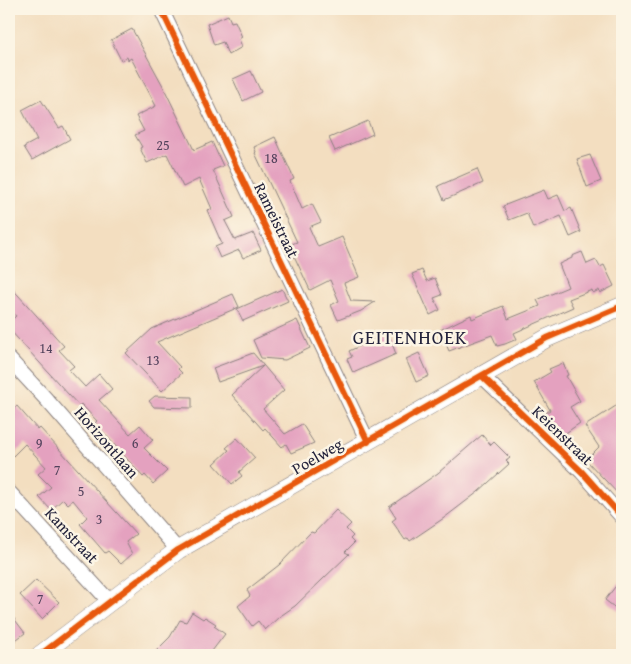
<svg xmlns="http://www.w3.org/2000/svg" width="631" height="664" viewBox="0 0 631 664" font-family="'Gentium Book Plus',serif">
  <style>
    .building { fill: #e4a1bf }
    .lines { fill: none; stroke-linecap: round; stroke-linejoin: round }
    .minor-casing { stroke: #8a807e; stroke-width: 16 }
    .tertiary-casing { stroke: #8a807e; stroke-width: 19 }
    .minor { stroke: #fff; stroke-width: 14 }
    .tertiary { stroke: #fff; stroke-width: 18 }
    .cycleway-casing { stroke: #fcf5e5; stroke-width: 9 }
    .cycleway { stroke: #e8590c; stroke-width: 6 }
    .labels { text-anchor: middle; stroke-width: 5; stroke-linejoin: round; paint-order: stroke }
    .number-label { font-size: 14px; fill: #52425c }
    .street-label { font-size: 16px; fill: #22223b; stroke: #fcf5e5 }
    .quarter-label { font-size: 19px; letter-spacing: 1px; fill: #22223b; stroke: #fcf5e5 }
  </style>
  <rect width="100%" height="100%" fill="#fcf5e5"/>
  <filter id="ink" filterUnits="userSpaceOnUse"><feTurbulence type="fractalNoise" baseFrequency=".02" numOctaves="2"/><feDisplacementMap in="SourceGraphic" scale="10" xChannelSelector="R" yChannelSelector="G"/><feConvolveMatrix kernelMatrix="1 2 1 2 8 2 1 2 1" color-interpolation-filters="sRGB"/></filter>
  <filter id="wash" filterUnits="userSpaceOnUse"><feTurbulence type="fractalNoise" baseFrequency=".0096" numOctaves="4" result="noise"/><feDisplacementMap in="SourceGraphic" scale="20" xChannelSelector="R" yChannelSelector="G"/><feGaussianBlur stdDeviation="1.12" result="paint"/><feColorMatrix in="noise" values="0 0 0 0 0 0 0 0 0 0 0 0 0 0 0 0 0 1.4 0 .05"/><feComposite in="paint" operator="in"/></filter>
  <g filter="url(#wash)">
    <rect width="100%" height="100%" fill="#f3dec0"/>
    <g id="blocks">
      <!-- building -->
      <g class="building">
        <polygon points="228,15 231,22 235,21 242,37 239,39 242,47 228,55 223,42 214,45 207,24"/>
        <polygon points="132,29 162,84 194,150 212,142 223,166 213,170 234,217 225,221 235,240 253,233 261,250 243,258 239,250 220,258 215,247 222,244 207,210 212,209 199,179 183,187 167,154 147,163 140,148 142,147 135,135 144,131 136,116 156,106 131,58 128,60 127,57 121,60 111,40"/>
        <polygon points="251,71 261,92 243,101 233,79"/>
        <polygon points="41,100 59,128 63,126 70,139 32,160 24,147 37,140 22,110"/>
        <polygon points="368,121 373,134 335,151 329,138"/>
        <polygon points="275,137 294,179 290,181 302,209 312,204 321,222 309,227 318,247 342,237 359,277 344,283 351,301 375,302 361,311 338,320 331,305 339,301 330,280 310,290 289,245 297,242 255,153 256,152 254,147"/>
        <polygon points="590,155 601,181 587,187 577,159"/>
        <polygon points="477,169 483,183 444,200 438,186"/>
        <polygon points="544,190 548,199 558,195 565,211 571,208 581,232 570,237 561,216 533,228 527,213 509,220 503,206"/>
        <polygon points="582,252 587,264 596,260 600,267 604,265 614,286 600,293 599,290 593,293 592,290 569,299 573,307 514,333 517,339 505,344 497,346 492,335 449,351 440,330 471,315 472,319 503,306 508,319 540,306 537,300 568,287 559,264 572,258 572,256"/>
        <polygon points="422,270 427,281 435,278 442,295 434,298 440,310 430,315 412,274"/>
        <polygon points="9,285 64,346 59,350 74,366 69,370 85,387 99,374 112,389 99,400 130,434 140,425 153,440 144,448 167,471 153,484 145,475 143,477 95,423 97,421 81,404 79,406 9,329 9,322 16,316 9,308"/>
        <polygon points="282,289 288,301 243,321 237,309"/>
        <polygon points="233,294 239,307 157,342 180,367 178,369 182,373 162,391 126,353 152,329"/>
        <polygon points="297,320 310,348 285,360 261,358 253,340"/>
        <polygon points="388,333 396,354 353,373 347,359 352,357 349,351"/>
        <polygon points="253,353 284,390 263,409 285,434 302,424 314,443 291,453 286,444 282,447 265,428 263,430 232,395 263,366 218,382 213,368"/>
        <polygon points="419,353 429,376 416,382 406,359"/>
        <polygon points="563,363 568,375 566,376 580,401 570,407 580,423 560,437 548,424 549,423 543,415 550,410 534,382 551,372 549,369"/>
        <polygon points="155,396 192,397 192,408 154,407 149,401"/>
        <polygon points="622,402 622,498 586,460 599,447 585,426"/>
        <polygon points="17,406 38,430 40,428 136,534 126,542 132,554 121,564 108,551 105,553 80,524 87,517 73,500 68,504 63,499 51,510 39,497 51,487 38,474 46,467 25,444 9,460 9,412"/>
        <polygon points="482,435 491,445 494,442 510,458 506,461 509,464 478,492 444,518 410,541 408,538 405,540 392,521 396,518 389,507 438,473"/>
        <polygon points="237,438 255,458 239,472 242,476 232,484 214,464 229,450 226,448"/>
        <polygon points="336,510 351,524 346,529 353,536 350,539 354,543 345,552 349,554 295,606 279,617 265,630 258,621 252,626 238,606 250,596 247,590 279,565 311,532 314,533"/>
        <polygon points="622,578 622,613 605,600"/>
        <polygon points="36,580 59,602 42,619 20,595"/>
        <polygon points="9,612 25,633 9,645"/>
        <polygon points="192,612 203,619 205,617 216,624 214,626 225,634 209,655 152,655 170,637 180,620 186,622"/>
      </g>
    </g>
  </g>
  <g filter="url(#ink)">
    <use href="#blocks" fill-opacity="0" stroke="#8a807e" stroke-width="1"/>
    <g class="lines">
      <!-- minor casing -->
      <g class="minor-casing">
        <g id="minor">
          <polyline points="161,9 368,442"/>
          <polyline points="9,359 46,399 178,550"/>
          <polyline points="482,376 582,472 622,517"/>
          <polyline points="9,492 110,602"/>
        </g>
      </g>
      <!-- tertiary casing -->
      <g class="tertiary-casing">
        <polyline id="tertiary" points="40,655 178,550 547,338 622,306"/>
      </g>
      <!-- minor -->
      <use href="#minor" class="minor"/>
      <!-- tertiary -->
      <use href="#tertiary" class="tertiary"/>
      <!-- cycleway casing -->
      <g class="cycleway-casing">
        <g id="cycleway">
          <polyline points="161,9 368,442"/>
          <polyline points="482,376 582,472 622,517"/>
          <polyline points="40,655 178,550 547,338 622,306"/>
        </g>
      </g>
      <!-- cycleway -->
      <use href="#cycleway" class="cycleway"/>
    </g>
  </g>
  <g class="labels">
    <!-- number labels -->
    <g class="number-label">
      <text x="163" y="150">25</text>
      <text x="271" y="163">18</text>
      <text x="46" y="353">14</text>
      <text x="153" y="365">13</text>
      <text x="39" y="448">9</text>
      <text x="135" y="448">6</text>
      <text x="57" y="475">7</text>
      <text x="81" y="496">5</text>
      <text x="99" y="524">3</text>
      <text x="40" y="604">7</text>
    </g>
    <!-- street labels -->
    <g class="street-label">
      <text transform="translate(277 220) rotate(64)" y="6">Rameistraat</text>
      <text transform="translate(563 435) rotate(44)" y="6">Keienstraat</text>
      <text transform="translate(107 442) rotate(49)" y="6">Horizontlaan</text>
      <text transform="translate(317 456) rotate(-30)" y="6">Poelweg</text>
      <text transform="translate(72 535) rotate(47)" y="6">Kamstraat</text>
    </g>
    <!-- quarter labels -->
    <g class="quarter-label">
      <text x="410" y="344">GEITENHOEK</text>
    </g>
  </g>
  <!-- margin -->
  <rect width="631" height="664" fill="none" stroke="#fcf5e5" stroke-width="30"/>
</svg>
